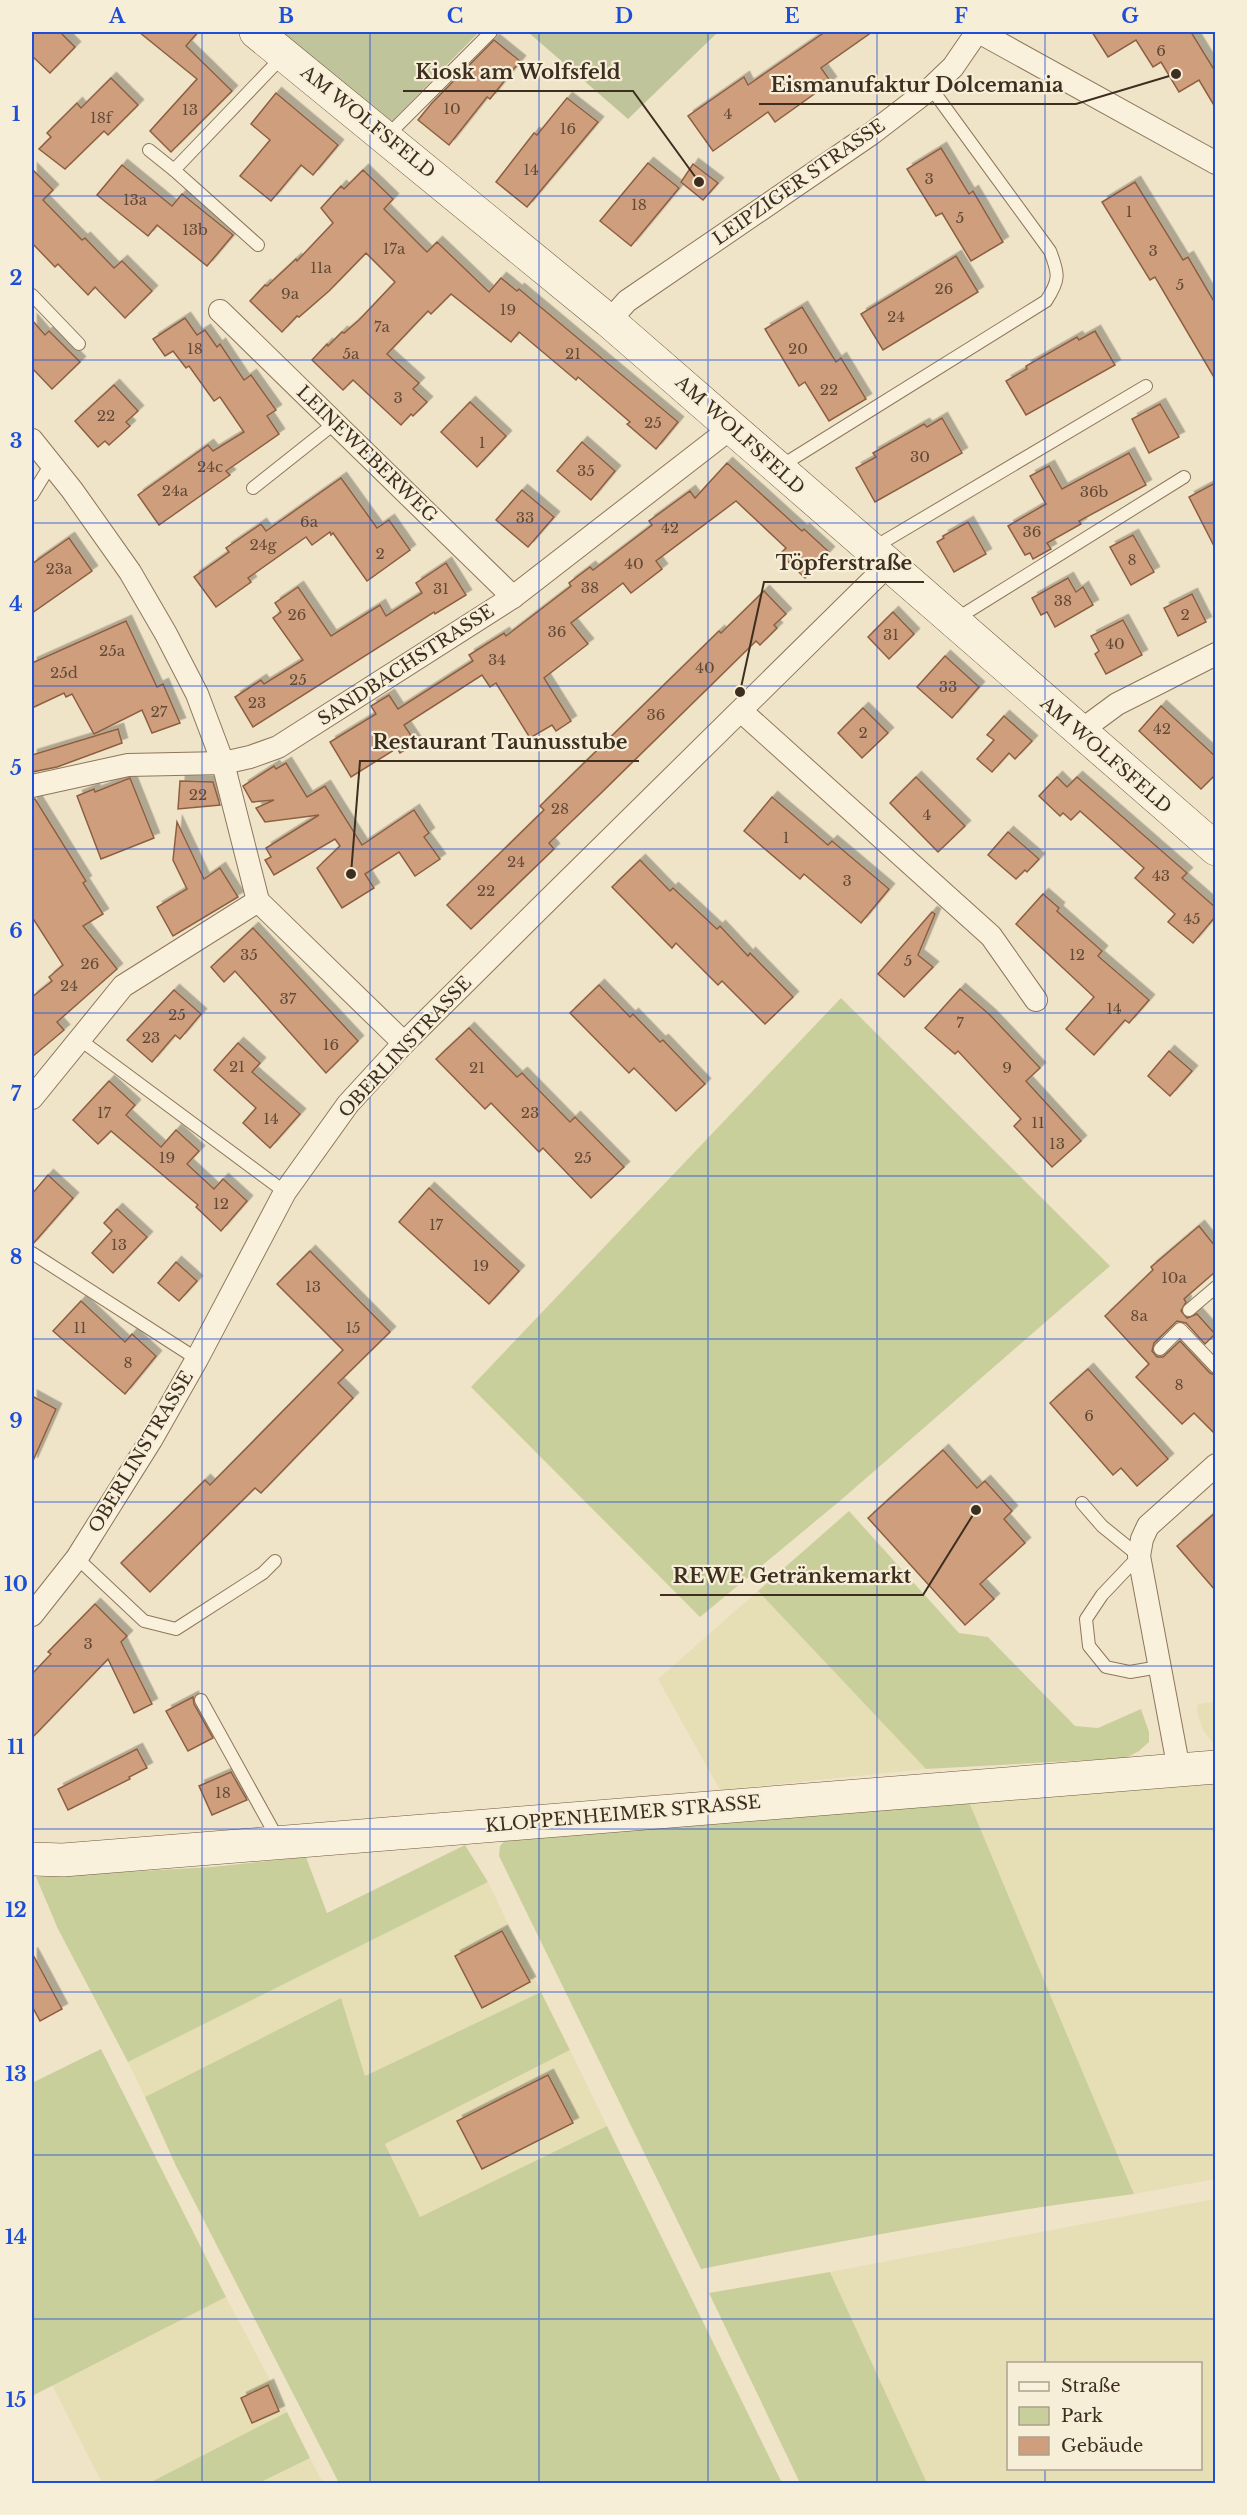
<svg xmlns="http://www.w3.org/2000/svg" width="1247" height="2515" viewBox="0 0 1247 2515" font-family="'Libre Baskerville',serif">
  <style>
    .farmland { fill: #e6deb5; fill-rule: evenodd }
    .green { fill: #c9cf9b }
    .cemetery { fill: #bfc49a }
    .building { fill: #cf9f7d; stroke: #8d5f41; stroke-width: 1.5; filter: url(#shadow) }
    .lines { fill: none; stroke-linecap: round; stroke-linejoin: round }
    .lane-casing { stroke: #8d765c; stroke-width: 14 }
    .street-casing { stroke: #8d765c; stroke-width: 24 }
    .secondary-casing { stroke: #6f573f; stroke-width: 34 }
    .lane { stroke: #faf1dc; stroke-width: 12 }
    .street { stroke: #faf1dc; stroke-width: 22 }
    .secondary { stroke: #faf1dc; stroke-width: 33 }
    .grid { fill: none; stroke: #1d4ed8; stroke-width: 1.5; stroke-opacity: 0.55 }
    .labels { text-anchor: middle; stroke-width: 4.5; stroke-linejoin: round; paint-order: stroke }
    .number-label { font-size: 15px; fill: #624a37 }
    .street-label { font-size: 18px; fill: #3d2e20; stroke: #f7eed8 }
    .leader { fill: none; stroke: #3d2e20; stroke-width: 2 }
    .callout-dot { fill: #3d2e20; stroke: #f7eed8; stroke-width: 2 }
    .callout-label { font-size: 20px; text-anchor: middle; font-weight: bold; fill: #3d2e20; stroke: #f7eed8; stroke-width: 4.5; stroke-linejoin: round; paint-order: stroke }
    .neatline { fill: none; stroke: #1d4ed8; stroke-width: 2 }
    .grid-label { font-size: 20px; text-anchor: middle; font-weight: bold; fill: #1d4ed8 }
  </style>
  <defs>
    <filter id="shadow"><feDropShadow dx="5.5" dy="-5.5" stdDeviation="0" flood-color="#0004"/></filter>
  </defs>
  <rect width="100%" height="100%" fill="#f0e4c8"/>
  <!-- farmland -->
  <g class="farmland">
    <polygon points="758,1591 926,1769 720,1790 658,1679"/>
    <polygon points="1215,1702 1216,1702 1215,1746 1203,1730 1197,1712 1198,1704"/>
    <polygon points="1215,1779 1215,2179 1134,2194 969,1802"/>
    <polygon points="488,1882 541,1992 365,2076 341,1999 145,2097 128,2062"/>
    <polygon points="570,2050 607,2126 420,2218 385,2144"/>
    <path d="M1215,2199V2483H927L830,2272ZM1008,2364H1200V2468H1008Z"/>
    <polygon points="226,2297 287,2412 149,2483 102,2483 52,2385"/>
    <polygon points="310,2458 323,2483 259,2483"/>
  </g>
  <!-- green -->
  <g class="green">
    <polygon points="841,998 1110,1266 841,1500 700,1617 471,1387"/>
    <polygon points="849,1511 959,1633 988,1637 1075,1726 1098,1728 1141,1709 1149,1732 1149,1742 1139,1751 1126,1758 926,1769 758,1591"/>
    <path d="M969,1802L1134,2194C988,2213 845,2240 701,2269L499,1856L500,1846L508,1837Z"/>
    <polygon points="465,1845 488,1882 128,2062 58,1929 36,1877 212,1867 306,1857 327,1913"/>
    <polygon points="541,1992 570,2050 385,2144 420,2217 607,2126 782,2483 339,2483 176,2166 145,2097 341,1998 365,2076"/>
    <polygon points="101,2049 226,2297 32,2396 32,2083"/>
    <polygon points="830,2272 927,2483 800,2483 709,2293"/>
    <polygon points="287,2412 310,2458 259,2483 149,2483"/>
  </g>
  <!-- cemetery -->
  <g class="cemetery">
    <polygon points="279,32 479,32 391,122"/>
    <polygon points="528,32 718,32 628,119"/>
  </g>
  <!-- building -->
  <g class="building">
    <polygon points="32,32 60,32 75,47 50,73 32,56"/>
    <polygon points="139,32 198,32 186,46 232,91 171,152 150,131 197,79"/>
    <polygon points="825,32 872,32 821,68 831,82 775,122 768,112 713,151 688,116 744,77 748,85"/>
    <polygon points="1092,32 1191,32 1215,71 1215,107 1199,80 1179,92 1161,62 1153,67 1136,40 1108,57"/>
    <polygon points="494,40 520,61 490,99 487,97 449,145 418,120 431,104"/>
    <polygon points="111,78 138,105 108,135 104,131 65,169 39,149 51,137 47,133 77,103 81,108"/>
    <polygon points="276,93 338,145 313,175 301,165 271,201 240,176 270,140 251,124"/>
    <polygon points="567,98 598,122 527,207 496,182 534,133 537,135"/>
    <polygon points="941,148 969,194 973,191 1003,242 971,261 942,213 936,216 907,169"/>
    <polygon points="648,163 679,188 631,246 600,221"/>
    <polygon points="693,164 718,183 703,200 681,182"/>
    <polygon points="122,165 172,206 182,194 233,235 207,266 157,225 148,236 97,195"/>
    <polygon points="32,169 53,190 43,200 82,240 85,238 114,268 122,261 152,291 125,318 95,287 88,295 58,264 55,267 32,243"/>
    <polygon points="363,170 393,199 384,209 427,252 437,242 489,292 501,278 517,291 519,289 678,422 656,449 627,424 630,422 578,377 576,380 519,332 511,342 451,294 431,314 428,311 387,354 419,383 413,389 427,402 413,416 411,414 401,425 353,380 343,390 312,360 327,344 328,346 342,332 344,333 359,320 395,282 366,253 329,291 299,317 297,316 282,332 250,301 265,285 267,286 296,259 297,261 333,223 321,208 341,186 344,189"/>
    <polygon points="1135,182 1183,260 1188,257 1215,303 1215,379 1155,277 1150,280 1102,202"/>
    <polygon points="956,256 978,292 883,350 861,314"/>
    <polygon points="802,307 836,362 841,358 866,399 829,421 805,382 799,386 765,329"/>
    <polygon points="185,318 197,335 205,330 217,347 220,344 244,380 251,375 276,410 267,416 279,434 226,471 230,475 159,525 138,495 208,445 213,451 244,432 220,397 214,401 189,366 186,368 173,351 165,356 153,339"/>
    <polygon points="32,320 45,335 49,331 80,362 52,389 32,368"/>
    <polygon points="1095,331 1115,365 1026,415 1006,381 1027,369 1026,366 1077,337 1079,340"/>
    <polygon points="114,385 138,411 126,422 130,426 109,445 105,441 98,447 75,421"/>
    <polygon points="470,402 506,436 477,467 441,432"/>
    <polygon points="1160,404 1179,437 1149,453 1132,419"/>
    <polygon points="942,418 962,453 875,502 856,468 876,457 873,453 924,424 927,427"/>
    <polygon points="582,442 615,471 591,500 557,471"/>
    <polygon points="1129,453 1146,485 1079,521 1081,524 1047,543 1051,549 1033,559 1030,553 1025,555 1008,526 1046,504 1030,476 1049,466 1062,489"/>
    <polygon points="727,463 802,531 804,529 829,552 805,578 780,554 786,548 736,501 656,561 662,569 631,593 623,583 571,623 588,644 544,678 571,721 556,731 552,725 530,738 496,683 490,687 482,675 404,725 416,743 400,753 397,748 351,777 330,742 376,714 371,706 389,695 398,709 473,661 469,655 504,633 506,636 571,586 569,583 590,567 593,570 652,525 649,521 690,491 695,498"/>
    <polygon points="341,478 377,528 389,520 410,550 367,581 333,533 331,535 330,532 312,545 306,537 248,578 251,582 216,607 194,577 229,552 226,548 261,524 266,531"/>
    <polygon points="1215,483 1215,548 1189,497"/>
    <polygon points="522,490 554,517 528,547 496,520"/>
    <polygon points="968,522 986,554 954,572 937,542 944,538 943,536"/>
    <polygon points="1133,535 1154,572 1131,585 1110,547"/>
    <polygon points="69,538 92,571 32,613 32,564"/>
    <polygon points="446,563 466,595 435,614 434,612 253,727 235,697 261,680 264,684 303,660 273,618 281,612 275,603 298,587 331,636 380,605 386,616 422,593 416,583"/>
    <polygon points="1068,578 1076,592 1083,587 1093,605 1055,627 1047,612 1041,615 1032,598"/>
    <polygon points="764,591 786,614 774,625 777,628 760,645 756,641 599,795 549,843 554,849 471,929 447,905 544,810 540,806 719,631 721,633"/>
    <polygon points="1192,594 1206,622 1178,636 1164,608"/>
    <polygon points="893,612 914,634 889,659 868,637"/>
    <polygon points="1123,620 1142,655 1106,674 1095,654 1099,651 1091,636"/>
    <polygon points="126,621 157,687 163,684 180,723 152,733 142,710 94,734 72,694 66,697 64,693 32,708 32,663"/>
    <polygon points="945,656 979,687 952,718 917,687"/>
    <polygon points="1161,706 1215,756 1215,775 1201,789 1139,731"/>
    <polygon points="863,708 888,733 862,758 838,733"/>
    <polygon points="1004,716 1032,741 1015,759 1009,753 992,772 977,759 994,740 987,735"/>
    <polygon points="118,729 122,743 57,767 32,772 32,755"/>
    <polygon points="286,763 307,797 325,786 362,845 414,810 429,833 424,837 440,859 415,876 399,852 365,874 374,888 342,908 317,868 340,846 335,839 274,875 265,860 271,857 266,848 319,815 265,822 256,808 274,800 252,802 243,786 274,766 276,769"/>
    <polygon points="916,777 965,826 938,852 890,803"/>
    <polygon points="1057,777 1067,787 1077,777 1187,873 1182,878 1215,907 1215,917 1193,943 1168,922 1175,914 1135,878 1144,868 1080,811 1071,820 1063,813 1060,816 1039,796"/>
    <polygon points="130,778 154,838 101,859 77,796 94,789 95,792"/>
    <polygon points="180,781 213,782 220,805 178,809"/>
    <polygon points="772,797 828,845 832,841 889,889 861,923 804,874 800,879 744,831"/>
    <polygon points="32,799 35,799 86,881 83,883 103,914 83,926 117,969 57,1022 64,1030 32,1057 32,997 52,981 49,977 63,965 32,917"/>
    <polygon points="177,822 204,879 220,868 238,897 173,936 157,907 187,889 173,860"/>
    <polygon points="1008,832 1039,859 1027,872 1025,870 1016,879 988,855"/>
    <polygon points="640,860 670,891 673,888 717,929 720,926 748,956 750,953 793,997 765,1024 722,981 718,985 676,943 672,948 612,887"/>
    <polygon points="1043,894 1059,908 1057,911 1102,951 1098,956 1149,1000 1129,1023 1125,1020 1094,1055 1066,1029 1094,997 1016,924"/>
    <polygon points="932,912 935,914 918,955 933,967 904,997 878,974"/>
    <polygon points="253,928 358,1041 326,1073 235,971 224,982 211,967"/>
    <polygon points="599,985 630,1017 633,1014 660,1042 663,1040 705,1084 676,1111 634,1068 629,1073 570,1013"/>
    <polygon points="960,989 990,1015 1040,1068 1026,1081 1081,1141 1052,1167 1014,1126 1021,1119 958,1051 955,1054 925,1028"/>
    <polygon points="174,990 201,1014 180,1039 175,1035 152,1062 127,1040"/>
    <polygon points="469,1028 517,1077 522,1073 570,1122 575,1117 624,1167 591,1198 543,1148 539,1152 491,1103 485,1109 436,1059"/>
    <polygon points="238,1043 260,1063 252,1072 300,1114 270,1148 243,1123 256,1108 214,1070"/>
    <polygon points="1169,1051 1192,1071 1170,1096 1148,1076"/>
    <polygon points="109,1081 135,1105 126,1115 161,1147 176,1130 199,1151 187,1164 214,1189 223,1179 247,1201 221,1231 196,1207 198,1205 111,1131 98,1144 73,1120"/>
    <polygon points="48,1175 73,1198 32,1245 32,1194"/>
    <polygon points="429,1188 519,1271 489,1304 399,1222"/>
    <polygon points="117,1209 147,1237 113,1273 92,1253 112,1231 104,1223"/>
    <polygon points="1199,1226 1215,1246 1215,1272 1184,1299 1186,1302 1181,1311 1187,1318 1197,1314 1215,1334 1205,1344 1186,1323 1177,1321 1154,1343 1152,1351 1157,1357 1163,1357 1180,1341 1210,1373 1215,1375 1215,1434 1194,1413 1182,1424 1136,1377 1149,1364 1105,1316 1153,1270 1151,1267"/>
    <polygon points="310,1251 390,1332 338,1383 353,1398 261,1493 255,1488 150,1592 121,1563 205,1480 210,1485 343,1350 277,1284"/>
    <polygon points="176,1262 197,1281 179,1301 158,1283"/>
    <polygon points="81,1301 125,1342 132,1334 156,1356 125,1394 53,1331"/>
    <polygon points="1088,1369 1168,1459 1137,1486 1121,1468 1113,1475 1050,1403"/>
    <polygon points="32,1396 56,1409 32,1463"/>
    <polygon points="943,1450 977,1488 985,1481 1012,1511 1004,1519 1025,1543 980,1584 994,1599 965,1625 868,1518"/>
    <polygon points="1215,1513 1215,1590 1177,1546"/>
    <polygon points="95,1604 127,1636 121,1642 152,1704 134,1713 108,1659 32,1738 32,1674 51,1654 48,1652"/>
    <polygon points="193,1697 194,1704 213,1738 188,1751 166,1711"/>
    <polygon points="137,1749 147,1768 129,1777 130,1779 68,1810 58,1789"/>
    <polygon points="231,1772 247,1800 212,1815 199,1786"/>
    <polygon points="502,1931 530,1982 482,2008 455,1956"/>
    <polygon points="32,1953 62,2009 40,2021 32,2006"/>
    <polygon points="548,2075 573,2123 482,2169 457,2121"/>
    <polygon points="268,2385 279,2411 252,2423 241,2398"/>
  </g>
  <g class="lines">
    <!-- lane casing -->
    <g class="lane-casing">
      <g id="lane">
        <polyline points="386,137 491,32"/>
        <polyline points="149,150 174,170 284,55"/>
        <polyline points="174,170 258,245"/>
        <polyline points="32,295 79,344"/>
        <path d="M781,466L1046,301C1060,280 1059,274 1050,251L931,88"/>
        <polyline points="253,488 335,423"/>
        <polyline points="32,495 51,464"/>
        <polyline points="873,548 1146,386"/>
        <polyline points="956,619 1184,477"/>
        <polyline points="79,1039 285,1192"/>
        <polyline points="32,1253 197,1359"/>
        <polyline points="1189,1310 1216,1287"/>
        <polyline points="1160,1349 1180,1329 1216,1367"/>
        <polyline points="1082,1503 1102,1526 1139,1556 1102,1595 1086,1619 1089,1646 1106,1667 1130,1672 1159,1667"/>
        <polyline points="77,1558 144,1621 176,1629 263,1573 275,1561"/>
        <polyline points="201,1700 279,1841"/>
      </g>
    </g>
    <!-- street casing -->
    <g class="street-casing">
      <g id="street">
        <polyline points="979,32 1216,163"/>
        <polyline points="220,311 513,597"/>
        <polyline points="609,321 627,301 871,134 931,88 953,67 977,32"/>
        <polyline points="32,440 72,490 130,572 166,634 197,694 223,763 258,901 404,1043"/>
        <polyline points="741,711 991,936 1036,1000"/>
        <polyline points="1079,732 1117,704 1216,654"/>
        <polyline points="32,786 128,765 223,763 250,757 278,747 513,597 731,428"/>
        <polyline points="32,1098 123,986 258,901"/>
        <polyline points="32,1615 77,1558 151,1440 197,1359 285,1192 348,1104 404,1043 537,911 888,565"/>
        <polyline points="1179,1770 1139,1556 1142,1539 1148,1526 1216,1465"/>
      </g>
    </g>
    <!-- secondary casing -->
    <g class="secondary-casing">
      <g id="secondary">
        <polyline points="256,32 609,321 1216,849"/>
        <polyline points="32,1859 63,1860 1216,1767"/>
      </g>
    </g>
    <!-- lane -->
    <use href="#lane" class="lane"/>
    <!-- street -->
    <use href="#street" class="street"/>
    <!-- secondary -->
    <use href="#secondary" class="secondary"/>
  </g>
  <!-- grid -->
  <path class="grid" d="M202,32V2484M370,32V2484M539,32V2484M708,32V2484M877,32V2484M1045,32V2364M32,196H1216M32,360H1216M32,523H1216M32,686H1216M32,849H1216M32,1013H1216M32,1176H1216M32,1339H1216M32,1502H1216M32,1666H1216M32,1829H1216M32,1992H1216M32,2155H1216M32,2319H1216M1045,2468V2484"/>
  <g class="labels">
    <!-- number labels -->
    <g class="number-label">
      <text x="1161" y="56">6</text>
      <text x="452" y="114">10</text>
      <text x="190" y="115">13</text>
      <text x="728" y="119">4</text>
      <text x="101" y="123">18f</text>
      <text x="568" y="134">16</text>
      <text x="531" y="175">14</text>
      <text x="929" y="184">3</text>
      <text x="135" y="205">13a</text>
      <text x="639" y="210">18</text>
      <text x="1129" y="217">1</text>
      <text x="960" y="223">5</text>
      <text x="195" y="235">13b</text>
      <text x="394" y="254">17a</text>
      <text x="1153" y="256">3</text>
      <text x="321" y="273">11a</text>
      <text x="1180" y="290">5</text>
      <text x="944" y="294">26</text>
      <text x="290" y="299">9a</text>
      <text x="508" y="315">19</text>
      <text x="896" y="322">24</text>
      <text x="382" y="332">7a</text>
      <text x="195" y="354">18</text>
      <text x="798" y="354">20</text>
      <text x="351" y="359">5a</text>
      <text x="573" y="359">21</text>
      <text x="829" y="395">22</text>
      <text x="398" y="403">3</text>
      <text x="106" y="421">22</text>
      <text x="653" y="428">25</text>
      <text x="482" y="448">1</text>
      <text x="920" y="462">30</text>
      <text x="210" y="472">24c</text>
      <text x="586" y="476">35</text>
      <text x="175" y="496">24a</text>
      <text x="1094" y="497">36b</text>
      <text x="525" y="523">33</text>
      <text x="309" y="527">6a</text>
      <text x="670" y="533">42</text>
      <text x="1032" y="537">36</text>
      <text x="263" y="550">24g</text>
      <text x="380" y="559">2</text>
      <text x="1132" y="565">8</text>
      <text x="634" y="569">40</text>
      <text x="59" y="574">23a</text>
      <text x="590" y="593">38</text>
      <text x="441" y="594">31</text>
      <text x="1063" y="606">38</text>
      <text x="297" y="620">26</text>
      <text x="1185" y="620">2</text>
      <text x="557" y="637">36</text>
      <text x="891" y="640">31</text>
      <text x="1115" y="649">40</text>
      <text x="112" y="656">25a</text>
      <text x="497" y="665">34</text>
      <text x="705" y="673">40</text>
      <text x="64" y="678">25d</text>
      <text x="298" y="685">25</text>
      <text x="948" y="692">33</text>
      <text x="257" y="708">23</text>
      <text x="159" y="717">27</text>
      <text x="656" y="720">36</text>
      <text x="1162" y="734">42</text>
      <text x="863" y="738">2</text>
      <text x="198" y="800">22</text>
      <text x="560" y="814">28</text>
      <text x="927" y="820">4</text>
      <text x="786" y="843">1</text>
      <text x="516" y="867">24</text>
      <text x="1161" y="881">43</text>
      <text x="847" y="886">3</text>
      <text x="486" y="896">22</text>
      <text x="1192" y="924">45</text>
      <text x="249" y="960">35</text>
      <text x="1077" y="960">12</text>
      <text x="908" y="966">5</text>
      <text x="90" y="969">26</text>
      <text x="69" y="991">24</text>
      <text x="288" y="1004">37</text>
      <text x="1114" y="1014">14</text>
      <text x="177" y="1020">25</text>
      <text x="960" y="1028">7</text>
      <text x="151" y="1043">23</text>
      <text x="331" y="1050">16</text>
      <text x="237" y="1072">21</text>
      <text x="477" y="1073">21</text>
      <text x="1007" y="1073">9</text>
      <text x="104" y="1118">17</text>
      <text x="530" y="1118">23</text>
      <text x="271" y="1124">14</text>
      <text x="1038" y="1128">11</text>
      <text x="1057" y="1149">13</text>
      <text x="167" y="1163">19</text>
      <text x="583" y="1163">25</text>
      <text x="221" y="1209">12</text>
      <text x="436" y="1230">17</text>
      <text x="119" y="1250">13</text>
      <text x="481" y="1271">19</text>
      <text x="1174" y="1283">10a</text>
      <text x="313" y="1292">13</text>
      <text x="1139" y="1321">8a</text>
      <text x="80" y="1333">11</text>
      <text x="353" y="1333">15</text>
      <text x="128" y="1368">8</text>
      <text x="1179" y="1390">8</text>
      <text x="1089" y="1421">6</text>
      <text x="88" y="1649">3</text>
      <text x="223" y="1798">18</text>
    </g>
    <!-- street labels -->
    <g class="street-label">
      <text transform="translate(368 122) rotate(39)" y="6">AM WOLFSFELD</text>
      <text transform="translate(799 182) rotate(-35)" y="6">LEIPZIGER STRASSE</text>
      <text transform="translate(740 435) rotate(42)" y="6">AM WOLFSFELD</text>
      <text transform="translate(367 454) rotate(44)" y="6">LEINEWEBERWEG</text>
      <text transform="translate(406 665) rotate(-33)" y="6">SANDBACHSTRASSE</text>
      <text transform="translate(1106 755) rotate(41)" y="6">AM WOLFSFELD</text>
      <text transform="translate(405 1047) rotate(-47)" y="6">OBERLINSTRASSE</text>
      <text transform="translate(141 1452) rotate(-59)" y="6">OBERLINSTRASSE</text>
      <text transform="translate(623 1814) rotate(-5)" y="6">KLOPPENHEIMER STRASSE</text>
    </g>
  </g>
  <!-- callouts -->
  <path class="leader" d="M699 182L633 91H403M1176 74L1076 104H759M740 692L764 582H924M351 874L360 761H639M976 1510L923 1595H660"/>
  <g class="callout-dot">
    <circle cx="699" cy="182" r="6"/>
    <circle cx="1176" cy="74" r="6"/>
    <circle cx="740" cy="692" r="6"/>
    <circle cx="351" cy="874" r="6"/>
    <circle cx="976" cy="1510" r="6"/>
  </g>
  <g class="callout-label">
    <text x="518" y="79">Kiosk am Wolfsfeld</text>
    <text x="917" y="92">Eismanufaktur Dolcemania</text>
    <text x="844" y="570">Töpferstraße</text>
    <text x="500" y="749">Restaurant Taunusstube</text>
    <text x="792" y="1583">REWE Getränkemarkt</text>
  </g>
  <!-- border -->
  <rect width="1247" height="2515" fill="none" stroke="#f7eed8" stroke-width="66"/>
  <!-- legend -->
  <rect x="1007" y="2362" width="195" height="108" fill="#f7eed8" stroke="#ada18e" stroke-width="1.5"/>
  <rect x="1019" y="2382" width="30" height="9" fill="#faf1dc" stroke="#ada18e" stroke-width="1.5"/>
  <text x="1061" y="2392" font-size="18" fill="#3d2e20">Straße</text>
  <rect x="1019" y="2407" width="30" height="18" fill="#c9cf9b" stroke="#ada18e" stroke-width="1.5"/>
  <text x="1061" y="2422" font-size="18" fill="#3d2e20">Park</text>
  <rect x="1019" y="2437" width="30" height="18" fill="#cf9f7d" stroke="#ada18e" stroke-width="1.5"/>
  <text x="1061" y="2452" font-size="18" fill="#3d2e20">Gebäude</text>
  <rect x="33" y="33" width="1181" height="2449" class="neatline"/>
  <g class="grid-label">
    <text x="117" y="23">A</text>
    <text x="286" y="23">B</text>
    <text x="455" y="23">C</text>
    <text x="624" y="23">D</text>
    <text x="792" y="23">E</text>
    <text x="961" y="23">F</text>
    <text x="1130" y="23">G</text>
    <text x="16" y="121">1</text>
    <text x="16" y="285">2</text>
    <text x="16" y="448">3</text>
    <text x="16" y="611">4</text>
    <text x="16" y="775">5</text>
    <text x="16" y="938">6</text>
    <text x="16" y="1101">7</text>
    <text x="16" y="1264">8</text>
    <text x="16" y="1428">9</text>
    <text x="16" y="1591">10</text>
    <text x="16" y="1754">11</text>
    <text x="16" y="1917">12</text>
    <text x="16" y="2081">13</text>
    <text x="16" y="2244">14</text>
    <text x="16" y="2407">15</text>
  </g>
</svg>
